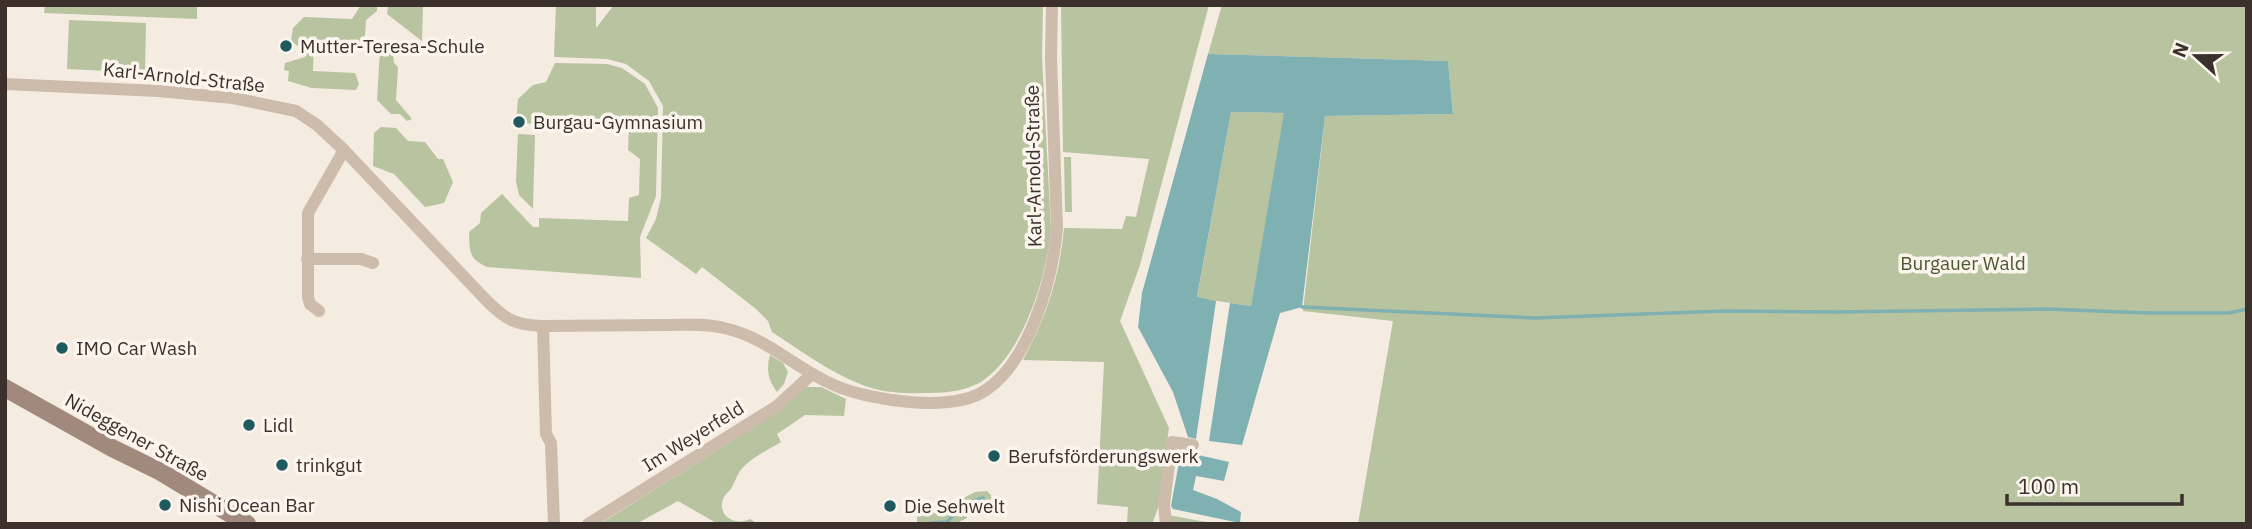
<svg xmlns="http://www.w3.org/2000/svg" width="2252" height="529" viewBox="0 0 2252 529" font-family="'IBM Plex Sans',sans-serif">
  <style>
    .green { fill: #b8c4a0 }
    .water { fill: #7fb0b2 }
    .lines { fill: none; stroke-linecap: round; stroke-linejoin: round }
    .stream { stroke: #7fb0b2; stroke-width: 3.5 }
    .street { stroke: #cdbbac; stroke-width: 12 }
    .secondary { stroke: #a18a7d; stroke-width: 18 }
    .poi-dot { fill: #1f5a5e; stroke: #fbf5ee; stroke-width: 2.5 }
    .labels { text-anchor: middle; stroke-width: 7; stroke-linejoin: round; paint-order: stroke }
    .poi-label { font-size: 19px; fill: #3b302b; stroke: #fbf5ee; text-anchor: start }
    .street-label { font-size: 19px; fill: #3b302b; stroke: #fbf5ee }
    .park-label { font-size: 19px; fill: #4a5a2e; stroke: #fbf5ee }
  </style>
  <rect width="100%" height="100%" fill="#f4ebe1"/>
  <!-- green -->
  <g class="green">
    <polygon points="45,5 197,5 197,19 44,13"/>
    <polygon points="361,5 377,5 377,11 366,20 364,49 352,49 352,45 314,44 313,71 355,73 359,84 356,90 312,88 288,81 289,71 284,70 285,63 305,57 307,47 298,46 291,41 293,28 304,17 352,19"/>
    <polygon points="388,5 423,5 422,41 387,14"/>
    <path d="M556,5H596V28L614,5H1043L1042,57L1051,229C1047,276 1023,355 981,382C963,392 943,393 923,393C902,394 879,392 860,384C829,372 800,350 772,332L768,321L756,309L702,267L696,274L646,238L656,219L661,197L663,106L649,81L626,64L607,59L554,57Z"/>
    <path d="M1061,5H1209L1140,265L1120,321L1169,428L1158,508L1152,524H1127L1128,507L1097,504L1104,362L1023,360C1046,318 1060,276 1064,228L1122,229L1126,216L1136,217L1149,159L1063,152Z"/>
    <polygon points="1222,5 2247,5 2247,524 1358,524 1393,321 1303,311 1325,116 1453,114 1448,61 1208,54"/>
    <polygon points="69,20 146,23 145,73 67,69"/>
    <polygon points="386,44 393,53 394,63 398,67 396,100 412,119 407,121 400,114 391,114 377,100 380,50"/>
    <path d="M555,63L607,64L622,68L645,84L658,108L656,196L640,237L641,278L487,267C468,258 470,252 469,232L480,223L481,213L502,194L533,227H539V218L628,221L629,198L639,195L640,159L628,150L629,122L583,120L570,125L516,123L518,99L533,85L546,82Z"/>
    <polygon points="1231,112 1285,113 1251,306 1197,298"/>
    <polygon points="381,127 396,128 408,141 425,142 438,159 443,159 453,182 444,203 425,207 394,174 373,166 374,133"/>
    <polygon points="518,134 535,135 533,209 519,195 516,181"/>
    <polygon points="1064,157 1071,157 1072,212 1065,212"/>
    <path d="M770,355L783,363L788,372L784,384L777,392C768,380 766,369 770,355Z"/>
    <path d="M806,387H821L846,399L844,416L805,415L777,434L781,442C768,450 750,458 740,471C736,477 734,485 730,490C727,493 724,496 723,499C717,517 736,526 750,519L758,524H718L678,501L636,524H600L781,410Z"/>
    <polygon points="987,491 991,495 991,500 966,514 967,518 955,524 917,524 917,515 925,507 945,508 975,492"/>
    <polygon points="1168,515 1217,524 1168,524"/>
  </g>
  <!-- water -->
  <g class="water">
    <polygon points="1208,54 1448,61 1453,114 1325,116 1302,307 1280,313 1242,445 1209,441 1230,303 1251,306 1284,113 1231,112 1197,297 1216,301 1196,439 1188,437 1173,392 1138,327 1142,293"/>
    <polygon points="1181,451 1229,462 1224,481 1196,476 1193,490 1217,499 1241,512 1240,523 1173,509 1171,506"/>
  </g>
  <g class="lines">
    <!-- stream -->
    <g class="stream">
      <polyline points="1302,307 1534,318 1725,311 1834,312 2048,309 2148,313 2229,313 2247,309"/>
      <polyline points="931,523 947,522 964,504 983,498"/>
    </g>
    <!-- street -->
    <g class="street">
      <path d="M5,84L158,91L233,98L296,111L317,125L344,150L486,300C506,320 515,325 543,326C584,326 625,325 665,325C685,325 705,323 724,328C769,338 795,369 836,386C872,401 953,413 986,390C1030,360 1053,278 1057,228L1051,58L1052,5"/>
      <polyline points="307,259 361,259 373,263"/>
      <polyline points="319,311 310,304 308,297 308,213 344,150"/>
      <polyline points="543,326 546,434 551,443 554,524"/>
      <polyline points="588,524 777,406 812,374"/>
      <polyline points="1166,524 1164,504 1172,442 1193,445"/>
    </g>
    <!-- secondary -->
    <polyline class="secondary" points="5,388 112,448 161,472 247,524"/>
  </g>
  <!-- markers -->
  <g class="poi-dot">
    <circle cx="286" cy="46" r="7"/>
    <circle cx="519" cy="122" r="7"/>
    <circle cx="62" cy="348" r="7"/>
    <circle cx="249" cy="425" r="7"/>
    <circle cx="994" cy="456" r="7"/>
    <circle cx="282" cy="465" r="7"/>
    <circle cx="165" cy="505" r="7"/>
    <circle cx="890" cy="506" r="7"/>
  </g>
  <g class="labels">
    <!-- poi labels -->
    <g class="poi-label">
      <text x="300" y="53">Mutter-Teresa-Schule</text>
      <text x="533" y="129">Burgau-Gymnasium</text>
      <text x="76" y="355">IMO Car Wash</text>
      <text x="263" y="432">Lidl</text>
      <text x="1008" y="463">Berufsförderungswerk</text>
      <text x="296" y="472">trinkgut</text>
      <text x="179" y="512">Nishi Ocean Bar</text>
      <text x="904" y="513">Die Sehwelt</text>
    </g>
    <!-- street labels -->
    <g class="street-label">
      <text transform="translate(184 77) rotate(6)" y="7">Karl-Arnold-Straße</text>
      <text transform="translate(1033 166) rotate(-91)" y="7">Karl-Arnold-Straße</text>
      <text transform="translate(693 436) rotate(-32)" y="7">Im Weyerfeld</text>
      <text transform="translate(137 437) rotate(29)" y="7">Nideggener Straße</text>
    </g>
    <!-- park labels -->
    <g class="park-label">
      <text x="1963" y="270">Burgauer Wald</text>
    </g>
  </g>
  <!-- border -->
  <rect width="2252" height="529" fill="none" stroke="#3b302b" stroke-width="14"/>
  <!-- north arrow -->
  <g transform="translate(2196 56) rotate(291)" stroke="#fbf5ee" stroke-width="5" paint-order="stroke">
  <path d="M0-5L12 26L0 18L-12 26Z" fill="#3b302b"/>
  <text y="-10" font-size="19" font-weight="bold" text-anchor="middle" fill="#3b302b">N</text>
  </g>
  <!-- scale -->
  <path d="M2007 494v10h175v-10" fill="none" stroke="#3b302b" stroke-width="3.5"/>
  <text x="2018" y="494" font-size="21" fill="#3b302b" stroke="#fbf5ee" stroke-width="5" paint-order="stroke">100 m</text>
</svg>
